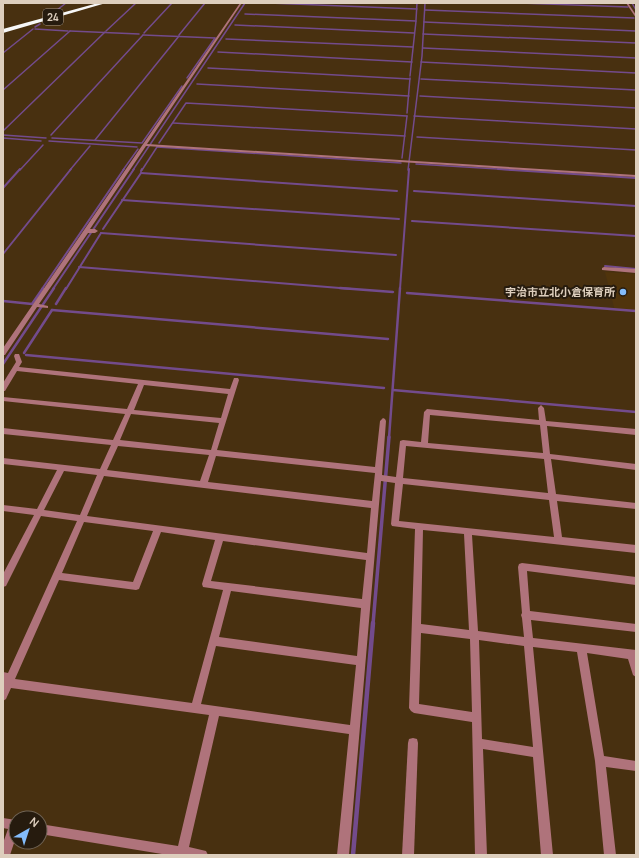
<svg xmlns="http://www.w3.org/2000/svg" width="639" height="858" viewBox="0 0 639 858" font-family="Manrope,'Noto Sans JP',sans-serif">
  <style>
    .built { fill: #50340c }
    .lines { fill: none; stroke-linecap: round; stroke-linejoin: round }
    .stream-far4 { stroke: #734b8c; stroke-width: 1.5 }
    .stream-far3 { stroke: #734b8c; stroke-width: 2 }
    .stream-far2 { stroke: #734b8c; stroke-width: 2.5 }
    .stream-far1 { stroke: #734b8c; stroke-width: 3.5 }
    .stream { stroke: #734b8c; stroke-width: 4.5 }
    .minor { fill: #af737b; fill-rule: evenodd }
    .highway { fill: #f7f7f7; fill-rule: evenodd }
    .poi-dot { fill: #83bcfb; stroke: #261b0e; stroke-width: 1.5 }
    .labels { text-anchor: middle; stroke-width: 4; stroke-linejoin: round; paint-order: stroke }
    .shield { fill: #261b0e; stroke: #a69888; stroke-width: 1 }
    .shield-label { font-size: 10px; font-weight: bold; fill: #ddcebd }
    .poi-label { font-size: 11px; font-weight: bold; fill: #ddcebd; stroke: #261b0e; text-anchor: end }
  </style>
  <rect width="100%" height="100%" fill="#483010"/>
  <!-- built -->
  <polygon class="built" points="605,272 636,274 636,312 615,311"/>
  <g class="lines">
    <!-- stream-far4 -->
    <g class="stream-far4">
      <polyline points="269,3 417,9"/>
      <polyline points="520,3 628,7"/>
      <polyline points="632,3 636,10"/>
      <polyline points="57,10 66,3"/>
      <polyline points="425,10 634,18"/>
      <polyline points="245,14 416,21"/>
      <polyline points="416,20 417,3"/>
      <polyline points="424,22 636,31"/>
      <polyline points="235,25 414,33"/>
      <polyline points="35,27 40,24"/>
      <polyline points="35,29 68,31"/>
      <polyline points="70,31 139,34"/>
      <polyline points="106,31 136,3"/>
      <polyline points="144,33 172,3"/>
      <polyline points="423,34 636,43"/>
      <polyline points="143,35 215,38"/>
      <polyline points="179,35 205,3"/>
      <polyline points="226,39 413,47"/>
      <polyline points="423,48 636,58"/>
      <polyline points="218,52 412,62"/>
      <polyline points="3,53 33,29"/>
      <polyline points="421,62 636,73"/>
      <polyline points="208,68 410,79"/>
      <polyline points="410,76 416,21"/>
      <polyline points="187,78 215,38"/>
      <polyline points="421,79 636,90"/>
      <polyline points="197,84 409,96"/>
      <polyline points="3,90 70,31"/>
      <polyline points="420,96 636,108"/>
      <polyline points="407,113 410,78"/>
      <polyline points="414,116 636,129"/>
      <polyline points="173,123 405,136"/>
      <polyline points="3,131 105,32"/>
      <polyline points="3,135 46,138"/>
      <polyline points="51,135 143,35"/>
      <polyline points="417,137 636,150"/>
      <polyline points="3,138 41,141"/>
      <polyline points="52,138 142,143 182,86"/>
      <polyline points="95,140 179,36"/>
      <polyline points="49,141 137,147"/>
      <polyline points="159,143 186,103 407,116"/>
      <polyline points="157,147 401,163"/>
      <polyline points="402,158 407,116"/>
      <polyline points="416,164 514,170"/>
      <polyline points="20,170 43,145"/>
      <polyline points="70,170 90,146"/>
      <polyline points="123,170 138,149"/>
      <polyline points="133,170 245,3"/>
      <polyline points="142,170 157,147"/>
      <polyline points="408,170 422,56 425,3"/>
    </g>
    <!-- stream-far3 -->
    <g class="stream-far3">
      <polyline points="498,169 636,178"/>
      <polyline points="141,171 142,169"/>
      <polyline points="141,173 397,191"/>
      <polyline points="3,188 20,169"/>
      <polyline points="414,191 636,206"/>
      <polyline points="122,200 399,219"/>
      <polyline points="412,221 636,236"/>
      <polyline points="103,229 141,173"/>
      <polyline points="101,233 396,255"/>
      <polyline points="3,254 71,169"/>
      <polyline points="605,266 636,269"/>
      <polyline points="79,267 352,289"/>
      <polyline points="42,289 124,169"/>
      <polyline points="53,289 134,169"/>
      <polyline points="66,289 101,233"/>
      <polyline points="400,289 409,169"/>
    </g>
    <!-- stream-far2 -->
    <g class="stream-far2">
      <polyline points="340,288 393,292"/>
      <polyline points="407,293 636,311"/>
      <polyline points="3,301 32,304 43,288"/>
      <polyline points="56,304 66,288"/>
      <polyline points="52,310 388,339"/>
      <polyline points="24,353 52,310"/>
      <polyline points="26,355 384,388"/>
      <polyline points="3,364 54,288"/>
      <polyline points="393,390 636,412"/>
      <polyline points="389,438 400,288"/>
    </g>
    <!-- stream-far1 -->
    <polyline class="stream-far1" points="373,624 389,437"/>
    <!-- stream -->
    <polyline class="stream" points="353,855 373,623"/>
    <!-- minor -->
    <g class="minor">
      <polygon points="240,3 242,3 147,144 636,175 636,177 146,146 90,229 95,229 98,231 95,233 88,233 39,304 48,306 48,308 37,307 5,355 3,355 3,348"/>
      <polygon points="626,3 628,3 636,15 636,18"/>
      <polygon points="604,267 636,269 636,273 602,270 602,268"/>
      <path d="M15,354H19L22,362L19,367L230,389L234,378H238L239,380L217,450L375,467L380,421L383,418L385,419L386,421L382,475L396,477L400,441L403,440L421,442L424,412L427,409L539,420L538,408L541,405L544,408L546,421L636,429V435L547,426L550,454L636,464V470L551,459L556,494L636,503V509L557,501L562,537L636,545V553L472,535L478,631L524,637L522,618L521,615L522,613L518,567L519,564L522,563L636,577V585L527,571L530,611L636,624V632L531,620L533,638L636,650V677L633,675L628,659L587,653L604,756L636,761V771L606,767L616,855H604L595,761L577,652L533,647L553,855H541L533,757L483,749L487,855H475L472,722L414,713L411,711L409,708L415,529L392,526L391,524L395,483L381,481L349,855H337L349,734L219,716L189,847L206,851L208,855H168L40,834V824L178,846L209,715L11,688L6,699L3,701V685L4,682H3V672L8,673L77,521L41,516L6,586L3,587V574L34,515L3,511V505L37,509L57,470L3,464V458L100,469L111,445L3,434V428L113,440L125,414L3,401V397L127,409L138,384L17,371L5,391H3V383L16,362L14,356ZM144,385L228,394L221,418L134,410ZM131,414L219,423L211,450L120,440ZM430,415L540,425L543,453L428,443ZM118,446L209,455L200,481L107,470ZM406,446L544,459L548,493L403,478ZM216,456L375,473L372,501L208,482ZM64,471L97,475L80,515L44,510ZM104,476L371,508L367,553L87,516ZM403,484L549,500L554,537L399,521ZM84,522L153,531L133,582L62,573ZM423,530L464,534L469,630L421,624ZM161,532L215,540L202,584L203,587L223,590L192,703L15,679L59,580L136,590L139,589ZM223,541L366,560L362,599L211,581ZM231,591L361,608L357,656L219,637ZM421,633L470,639L472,712L419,704ZM479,640L524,646L533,747L482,739ZM216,646L356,665L350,725L201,704Z"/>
      <polygon points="413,738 417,739 418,743 414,855 402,855 408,743 409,739"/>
      <polygon points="3,818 16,820 16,837 10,855 3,855 3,843 8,829 3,828"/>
    </g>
    <!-- highway -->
    <polygon class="highway" points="98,3 106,3 3,33 3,29"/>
  </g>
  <!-- markers -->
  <circle class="poi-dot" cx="623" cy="292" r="4"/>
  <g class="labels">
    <!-- shield labels -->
    <rect class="shield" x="43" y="9" width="20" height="16" rx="3"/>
    <g class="shield-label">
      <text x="53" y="21">24</text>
    </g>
    <!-- poi labels -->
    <g class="poi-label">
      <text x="615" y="296">宇治市立北小倉保育所</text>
    </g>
  </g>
  <!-- border -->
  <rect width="639" height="858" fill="none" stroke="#ddcebd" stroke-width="8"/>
  <!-- north arrow -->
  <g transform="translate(28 830) rotate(39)"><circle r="19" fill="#261b0e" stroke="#6f6354"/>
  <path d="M0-3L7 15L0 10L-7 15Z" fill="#83bcfb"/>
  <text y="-6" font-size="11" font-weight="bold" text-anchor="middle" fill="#ddcebd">N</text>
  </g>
</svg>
